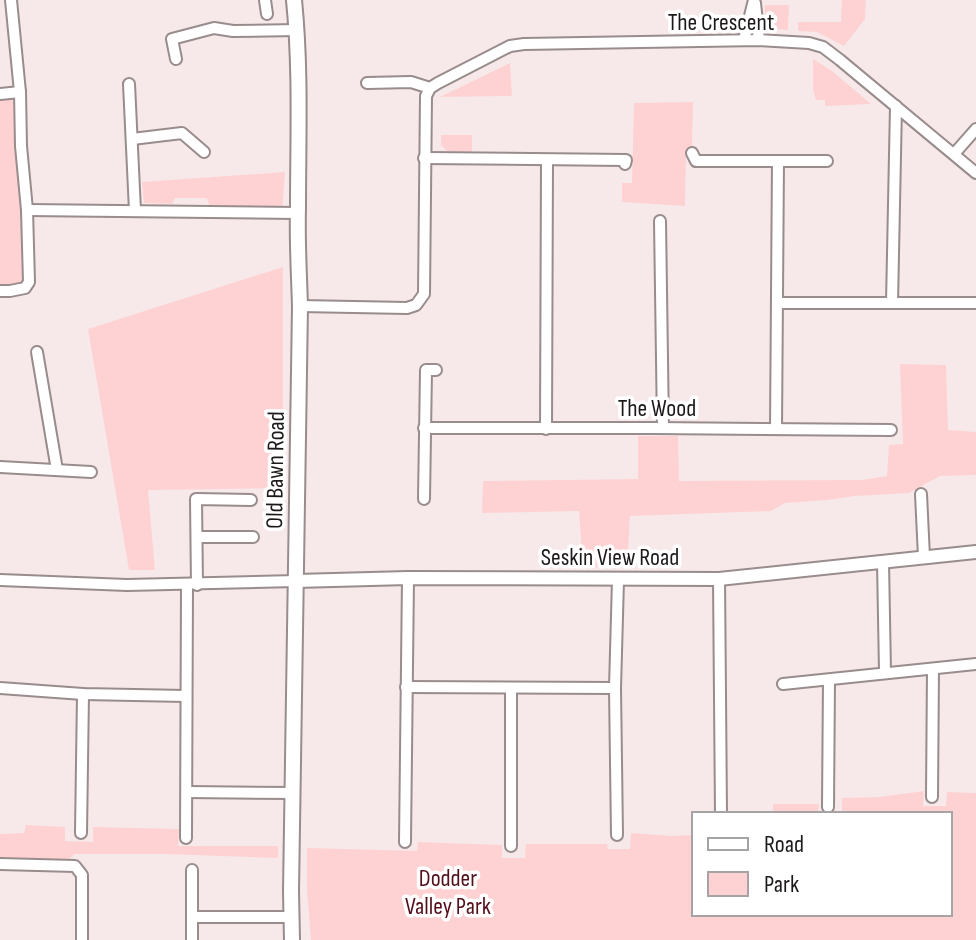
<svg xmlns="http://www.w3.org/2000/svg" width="976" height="940" viewBox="0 0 976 940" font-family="'Sofia Sans Condensed',sans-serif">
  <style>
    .green { fill: #fed2d3 }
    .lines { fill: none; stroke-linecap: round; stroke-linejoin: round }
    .minor-casing { stroke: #988c8c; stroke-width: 14 }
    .tertiary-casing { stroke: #988c8c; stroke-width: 16 }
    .secondary-casing { stroke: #988c8c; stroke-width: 18 }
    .minor { stroke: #fff; stroke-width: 10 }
    .tertiary { stroke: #fff; stroke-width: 12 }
    .secondary { stroke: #fff; stroke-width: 14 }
    .labels { text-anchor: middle; stroke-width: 7; stroke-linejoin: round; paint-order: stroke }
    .street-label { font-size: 24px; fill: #1d1919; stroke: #fff }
    .park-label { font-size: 24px; fill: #530f1a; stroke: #fff }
  </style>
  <rect width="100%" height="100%" fill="#f7e9ea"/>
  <!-- green -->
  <g class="green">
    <polygon points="842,0 866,0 865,19 844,46 817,32 798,31 798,22 841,22"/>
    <path d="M765,5H789L788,30C766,29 764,27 765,5Z"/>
    <polygon points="813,59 832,71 871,104 825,106 825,100 816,100 813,90"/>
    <polygon points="510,63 512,96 440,97"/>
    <polygon points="20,92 29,282 0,291 0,94"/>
    <polygon points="693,102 692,149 686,150 685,206 622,202 622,183 632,183 632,181 634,103"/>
    <polygon points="441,135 472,135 472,152 454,152 447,151 441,145"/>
    <polygon points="285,172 282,213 211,212 207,198 175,198 172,204 144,203 142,182"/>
    <polygon points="283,267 283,488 148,490 155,570 129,570 88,329"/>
    <polygon points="900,364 946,365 948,430 976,432 976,475 940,476 909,493 855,496 827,500 785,503 771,511 630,516 627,567 583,567 579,511 482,513 483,481 638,479 638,436 678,436 679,481 862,480 887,476 889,445 903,444"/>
    <polygon points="924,791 923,806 946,806 947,792 976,793 976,940 311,940 307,891 307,848 417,851 418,842 502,845 502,858 525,858 526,844 607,844 608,849 630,849 631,833 672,836 694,835 694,914 950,914 950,814 842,814 842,798 879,797"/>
    <polygon points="773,804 819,804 818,814 773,814"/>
    <polygon points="26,825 65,827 65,841 93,842 93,827 179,829 178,846 278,846 278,858 166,854 74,854 68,861 0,858 0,834 24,833"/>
  </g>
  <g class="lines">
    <!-- minor casing -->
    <g class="minor-casing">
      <g id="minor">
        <polyline points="265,0 267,14"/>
        <polyline points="755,3 759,40"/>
        <polyline points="744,40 754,0"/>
        <polyline points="176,59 172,39 214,28 233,31 297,30"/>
        <polyline points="367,83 411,82 430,88"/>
        <polyline points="129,84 135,211"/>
        <polyline points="0,94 20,92"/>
        <polyline points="132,139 182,133 204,152"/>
        <polyline points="692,153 696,161 827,161"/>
        <polyline points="954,154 976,129"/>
        <polyline points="424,158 626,160 625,164"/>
        <polyline points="27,210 298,213"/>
        <polyline points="660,221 663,428"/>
        <polyline points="0,291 10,291 25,288 29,282 27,210 21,146 20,92 11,0"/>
        <polyline points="777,303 976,303"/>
        <polyline points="892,303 896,106"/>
        <polyline points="300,306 407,308 416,305 424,294 426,96 430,88 438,83 510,46 524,44 759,40 809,43 823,47 840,60 976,173"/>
        <polyline points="37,352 57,470"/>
        <polyline points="424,428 653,428 891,430"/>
        <polyline points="546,429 547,160"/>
        <polyline points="776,429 778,161"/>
        <polyline points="0,467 91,472"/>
        <polyline points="921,494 924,557"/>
        <polyline points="424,499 426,370 436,370"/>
        <polyline points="197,537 253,537"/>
        <polyline points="883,562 885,672"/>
        <polyline points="719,579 721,814"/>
        <polyline points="0,580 127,585 296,581"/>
        <polyline points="197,585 196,499 251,500"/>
        <polyline points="783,684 976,664"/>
        <polyline points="406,687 615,688"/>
        <polyline points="0,688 83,694 186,696"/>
        <polyline points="511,688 511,846"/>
        <polyline points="187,792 293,793"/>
        <polyline points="932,797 933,669"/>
        <polyline points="828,807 829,680"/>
        <polyline points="81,833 83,694"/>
        <polyline points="617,835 615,688 618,580"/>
        <polyline points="186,838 187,585"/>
        <polyline points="405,842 408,578"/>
        <polyline points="0,864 75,866 82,875 82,940"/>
        <polyline points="192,870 192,940"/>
        <polyline points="193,917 292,917"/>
      </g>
    </g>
    <!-- tertiary casing -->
    <g class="tertiary-casing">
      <polyline id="tertiary" points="296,581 408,578 719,579 976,552"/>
    </g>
    <!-- secondary casing -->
    <g class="secondary-casing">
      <path id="secondary" d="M292,940L291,891L300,306C299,273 297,241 298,208C298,139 301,69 294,0"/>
    </g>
    <!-- minor -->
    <use href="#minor" class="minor"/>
    <!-- tertiary -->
    <use href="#tertiary" class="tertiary"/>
    <!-- secondary -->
    <use href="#secondary" class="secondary"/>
  </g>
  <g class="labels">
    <!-- street labels -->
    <g class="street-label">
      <text x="721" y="30">The Crescent</text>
      <text x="657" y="416">The Wood</text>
      <text transform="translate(275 470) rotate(-89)" y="8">Old Bawn Road</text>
      <text x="610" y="565">Seskin View Road</text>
    </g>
    <!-- park labels -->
    <g class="park-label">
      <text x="448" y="886">Dodder<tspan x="448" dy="28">Valley Park</tspan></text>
    </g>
  </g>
  <!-- legend -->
  <rect x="692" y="812" width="260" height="104" fill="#ffffff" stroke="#a5a3a3" stroke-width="2"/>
  <rect x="708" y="838" width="40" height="12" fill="#ffffff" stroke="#a5a3a3" stroke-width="2"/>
  <text x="764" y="852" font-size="24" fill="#1d1919">Road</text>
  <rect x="708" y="872" width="40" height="24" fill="#fed2d3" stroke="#a5a3a3" stroke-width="2"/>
  <text x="764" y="892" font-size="24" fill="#1d1919">Park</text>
</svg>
